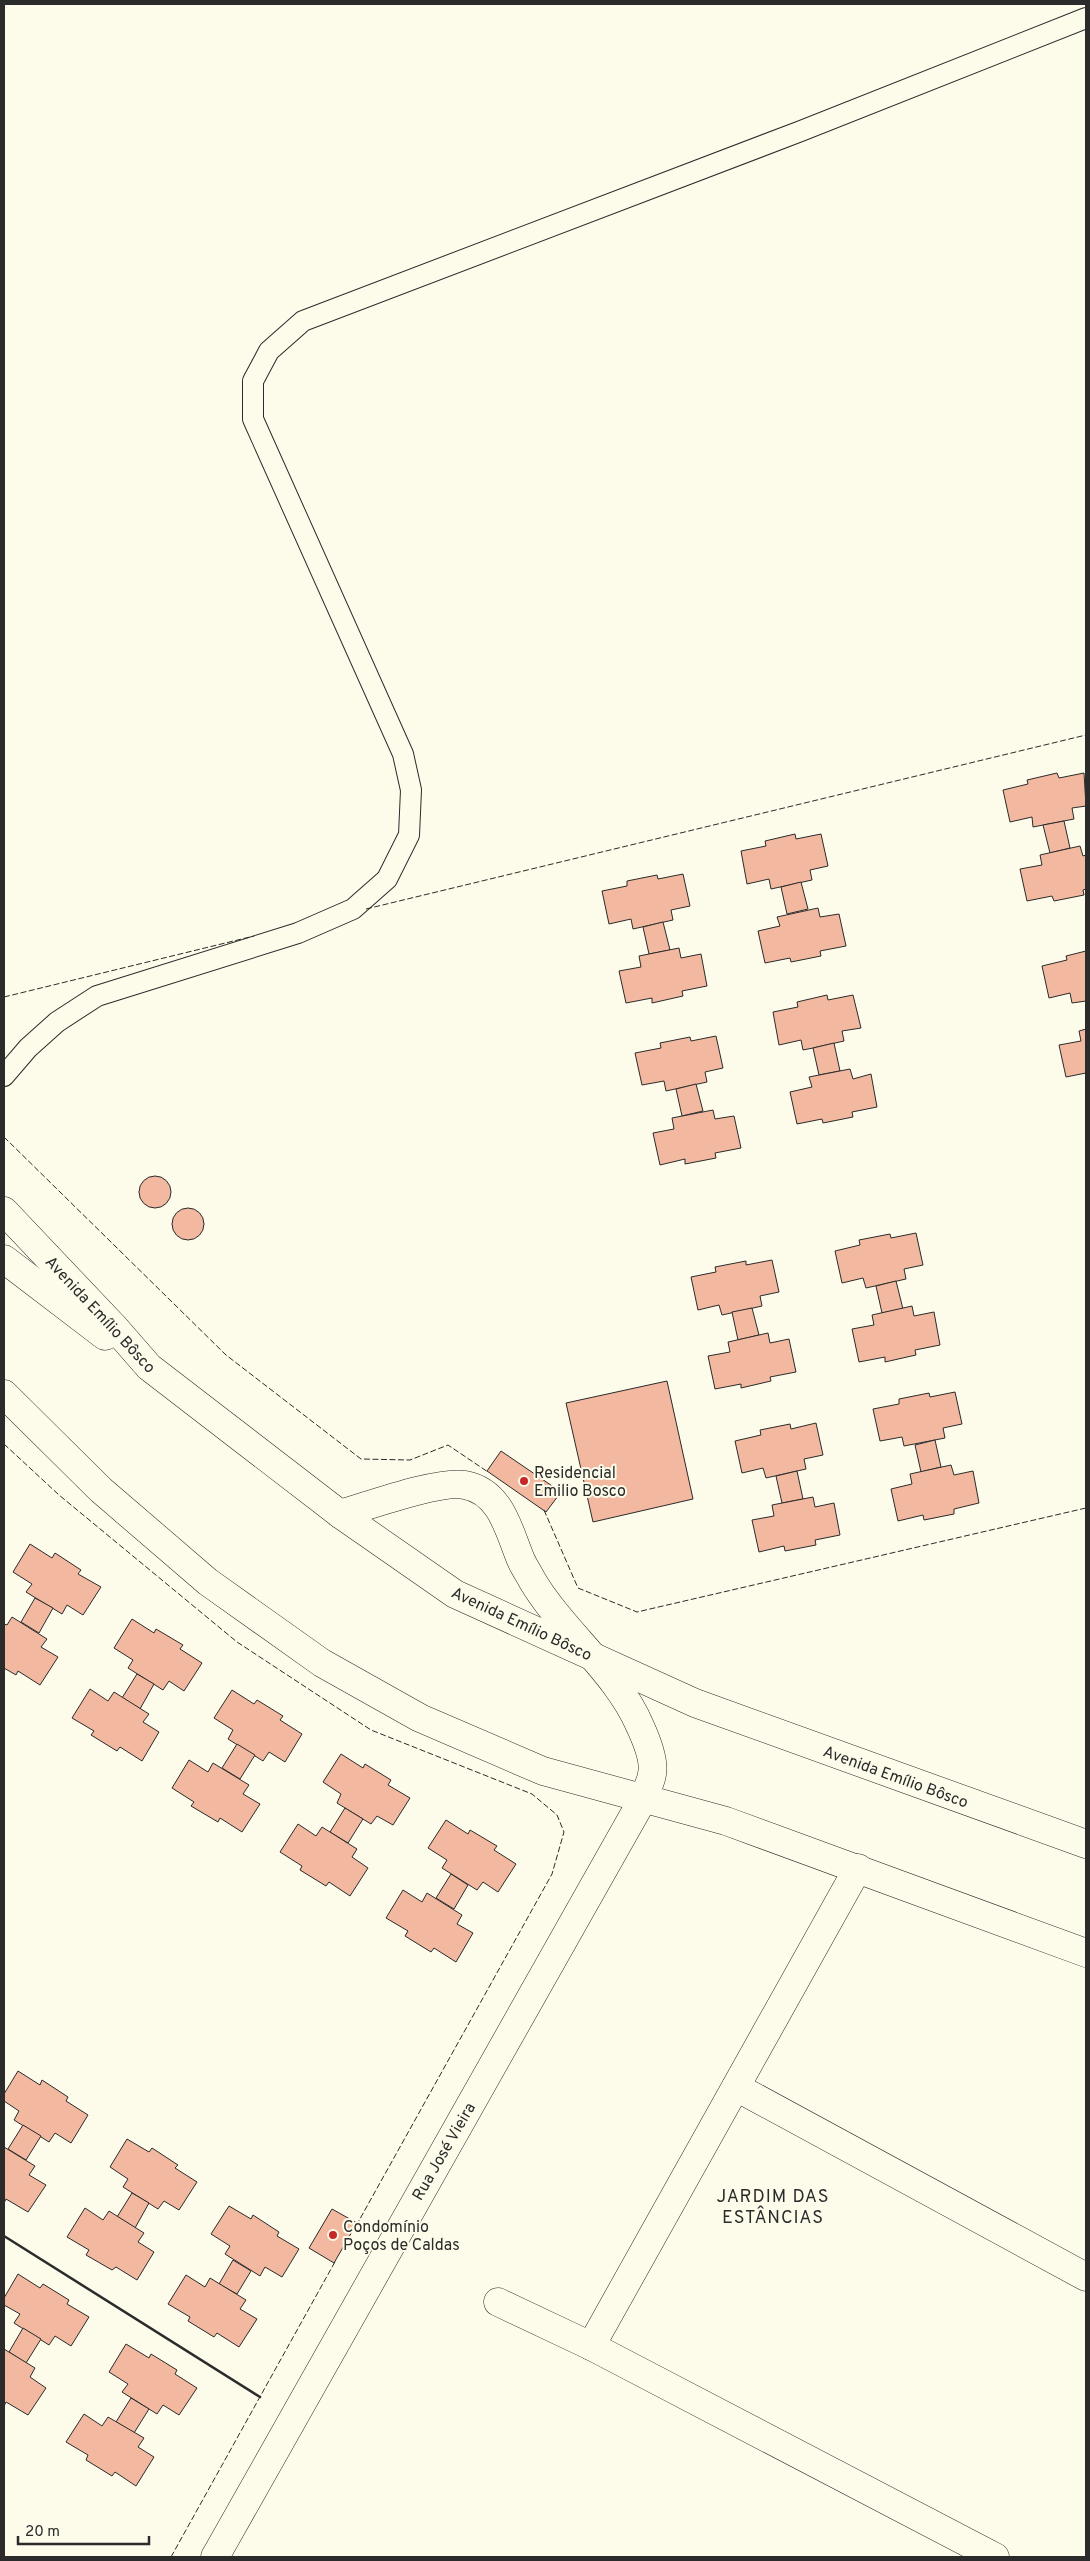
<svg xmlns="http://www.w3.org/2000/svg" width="1090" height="2561" viewBox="0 0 1090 2561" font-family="Overpass,sans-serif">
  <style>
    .building { fill: #f2b8a0; stroke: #2b2b2b }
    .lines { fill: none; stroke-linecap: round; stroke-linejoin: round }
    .service-casing { stroke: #2b2b2b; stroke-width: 22 }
    .minor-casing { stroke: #2b2b2b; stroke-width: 29 }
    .secondary-casing { stroke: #2b2b2b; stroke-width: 29 }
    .service { stroke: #fdfbea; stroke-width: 20 }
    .minor { stroke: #fdfbea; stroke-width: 28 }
    .secondary { stroke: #fdfbea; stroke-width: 28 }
    .fence { stroke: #2b2b2b; stroke-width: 1; stroke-dasharray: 6 2.5; stroke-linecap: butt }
    .wall { stroke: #2b2b2b; stroke-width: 2.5 }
    .poi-dot { fill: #c62828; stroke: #fdfbea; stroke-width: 2 }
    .labels { text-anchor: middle; stroke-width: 4; stroke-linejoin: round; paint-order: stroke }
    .street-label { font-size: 16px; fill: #2b2b2b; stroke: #fdfbea }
    .poi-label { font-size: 16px; fill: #2b2b2b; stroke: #fdfbea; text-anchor: start }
    .neighbourhood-label { font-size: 18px; letter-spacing: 1px; fill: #2b2b2b; stroke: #fdfbea }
  </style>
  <rect width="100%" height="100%" fill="#fdfbea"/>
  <!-- building -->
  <g class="building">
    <polygon points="1057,773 1059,778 1084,773 1086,806 1072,808 1074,819 1033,827 1032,817 1010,822 1003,790 1028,784 1027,780"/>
    <polygon points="1064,821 1070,848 1050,853 1043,825"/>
    <polygon points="795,834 796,839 821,834 828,866 810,870 812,880 771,889 769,879 747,884 741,851 766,846 765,841"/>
    <polygon points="1080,846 1083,856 1086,855 1086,889 1083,890 1084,895 1054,901 1052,896 1027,901 1020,869 1042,865 1040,855"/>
    <polygon points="683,874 690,906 671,910 673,920 633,929 631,919 609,924 602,891 627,886 627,881 657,875 658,879"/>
    <polygon points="801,882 808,909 787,914 781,887"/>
    <polygon points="818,908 820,917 839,914 846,946 820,951 821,956 791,962 790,958 765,963 758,931 780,926 777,917"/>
    <polygon points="663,922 670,950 649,954 643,927"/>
    <polygon points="679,948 681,958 701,954 707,986 682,991 683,996 652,1003 652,998 626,1003 619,971 641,967 639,956"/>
    <polygon points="1086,951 1086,1001 1072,1003 1070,993 1049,998 1042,966 1067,960 1066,956"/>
    <polygon points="827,995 828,1000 853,995 861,1028 842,1031 844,1041 813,1048 803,1050 801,1040 779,1045 773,1012 798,1007 797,1002"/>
    <polygon points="1086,1029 1086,1073 1066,1077 1059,1045 1081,1041 1079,1031"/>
    <polygon points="716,1036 723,1068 705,1072 707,1082 666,1091 664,1081 642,1085 635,1053 661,1048 660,1043 690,1037 691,1041"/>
    <polygon points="834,1043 840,1071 819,1075 813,1048"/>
    <polygon points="850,1069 853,1079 871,1074 877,1107 852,1112 853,1117 823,1123 822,1119 797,1124 790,1092 812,1087 809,1077"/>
    <polygon points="696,1084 703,1111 682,1116 676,1089"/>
    <polygon points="713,1110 715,1119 734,1116 741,1148 715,1153 716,1158 685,1164 685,1159 660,1165 653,1133 674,1129 672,1118"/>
    <circle cx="155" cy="1192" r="16"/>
    <circle cx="188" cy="1224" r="16"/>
    <polygon points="916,1233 923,1265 904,1269 906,1279 866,1288 863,1278 842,1283 835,1251 860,1245 859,1240 890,1234 891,1238"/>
    <polygon points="772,1260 779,1292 760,1296 762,1306 722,1315 719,1305 698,1310 691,1277 716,1272 715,1267 746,1261 746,1265"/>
    <polygon points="896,1281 903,1309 882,1313 876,1286"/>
    <polygon points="912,1306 914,1316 934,1312 940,1345 915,1350 916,1355 885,1362 885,1357 859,1362 852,1329 874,1325 872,1315"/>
    <polygon points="752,1308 759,1335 738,1340 732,1312"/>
    <polygon points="768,1333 770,1343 789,1339 796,1372 770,1377 771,1381 741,1388 741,1384 715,1389 708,1356 730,1352 728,1342"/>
    <polygon points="667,1381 693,1499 593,1522 566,1403"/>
    <polygon points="955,1392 962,1424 943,1428 945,1438 904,1446 902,1437 880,1441 873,1409 899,1404 899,1399 929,1393 930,1397"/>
    <polygon points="816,1423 823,1455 804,1459 806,1469 766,1478 763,1468 742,1473 735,1441 761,1435 760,1430 790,1424 791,1429"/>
    <polygon points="935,1440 941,1467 921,1472 915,1445"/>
    <polygon points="501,1451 561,1492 546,1512 487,1471"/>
    <polygon points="951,1465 954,1475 973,1471 979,1503 954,1509 954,1514 924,1520 923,1515 898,1521 891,1489 912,1484 910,1474"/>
    <polygon points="797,1471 803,1499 782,1503 776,1476"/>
    <polygon points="813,1497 815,1507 834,1503 840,1535 815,1540 816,1545 785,1551 784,1546 759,1552 752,1520 774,1516 772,1505"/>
    <polygon points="30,1544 52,1558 55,1553 81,1570 78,1574 101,1587 83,1615 67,1605 62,1614 26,1592 32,1584 13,1572"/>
    <polygon points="35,1598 53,1608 39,1633 21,1622"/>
    <polygon points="12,1617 47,1639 41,1647 58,1657 40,1685 18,1671 16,1675 4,1668 4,1624 7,1625"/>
    <polygon points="132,1619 154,1633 156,1629 183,1645 180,1649 202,1663 184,1691 169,1681 163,1690 128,1668 133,1660 114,1648"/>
    <polygon points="137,1674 154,1684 140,1709 122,1698"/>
    <polygon points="90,1689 108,1701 114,1692 149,1714 143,1722 159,1732 142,1761 120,1747 117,1751 91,1735 94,1731 72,1718"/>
    <polygon points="232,1690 254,1704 257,1700 283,1716 280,1720 302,1734 285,1762 269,1752 263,1761 228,1739 233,1730 214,1718"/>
    <polygon points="237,1744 255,1755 240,1779 222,1768"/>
    <polygon points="341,1754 363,1768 365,1764 391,1780 388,1785 410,1798 393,1825 377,1816 371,1824 337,1803 341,1794 323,1782"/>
    <polygon points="189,1760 208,1772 213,1763 249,1785 243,1794 260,1804 242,1832 220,1818 218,1822 191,1806 194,1802 172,1788"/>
    <polygon points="345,1808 363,1819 348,1843 330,1832"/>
    <polygon points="446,1820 468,1834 470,1830 497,1846 494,1850 516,1864 498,1892 483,1882 477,1890 442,1868 447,1860 428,1848"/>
    <polygon points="298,1824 316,1836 322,1827 357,1849 352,1857 368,1868 350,1896 329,1882 326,1886 300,1870 302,1866 280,1852"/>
    <polygon points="451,1874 468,1885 454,1909 436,1898"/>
    <polygon points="403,1890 422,1902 427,1893 462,1915 457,1924 473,1933 456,1962 434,1948 431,1952 405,1936 408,1931 386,1918"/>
    <polygon points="18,2071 40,2085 42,2080 68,2097 66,2101 88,2115 71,2143 55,2133 49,2142 14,2120 19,2111 4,2101 4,2094"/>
    <polygon points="23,2125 41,2136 26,2160 8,2149"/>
    <polygon points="127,2139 149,2152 152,2148 178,2165 175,2168 197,2182 179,2210 164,2201 158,2209 123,2187 128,2179 110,2167"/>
    <polygon points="4,2147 35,2166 29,2175 46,2185 28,2212 6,2199 4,2203"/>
    <polygon points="132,2193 149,2203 135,2228 117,2217"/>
    <polygon points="229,2206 251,2219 253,2215 279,2232 277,2236 299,2249 282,2277 265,2267 260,2276 225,2254 230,2246 211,2234"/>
    <polygon points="85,2208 103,2220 109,2211 144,2233 138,2242 154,2252 137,2280 116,2267 112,2270 86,2255 89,2250 67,2237"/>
    <polygon points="332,2209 357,2223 334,2263 309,2248"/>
    <polygon points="233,2260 251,2271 237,2294 219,2284"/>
    <polygon points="18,2274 40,2288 43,2284 69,2300 67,2304 89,2317 71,2346 55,2336 49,2345 14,2323 20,2314 4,2305 4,2298"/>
    <polygon points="186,2275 205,2287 210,2278 246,2300 240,2309 257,2319 239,2347 217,2333 214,2337 188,2321 190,2317 168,2304"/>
    <polygon points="23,2328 41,2339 26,2363 9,2352"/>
    <polygon points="126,2344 149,2358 151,2354 177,2370 175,2374 197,2388 179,2415 163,2405 157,2414 122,2392 128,2384 109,2372"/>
    <polygon points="4,2349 35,2368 30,2377 46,2388 28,2415 6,2402 4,2406"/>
    <polygon points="131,2398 149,2409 134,2433 116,2422"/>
    <polygon points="84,2414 102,2426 108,2417 144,2438 138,2447 154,2457 136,2486 115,2472 112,2476 86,2460 88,2455 66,2442"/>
  </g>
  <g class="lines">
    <!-- service casing -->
    <g class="service-casing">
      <polyline id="service" points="4,1076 28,1048 57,1022 97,996 298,933 353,909 387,879 409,835 411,790 403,754 253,419 253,381 269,351 303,321 801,131 1086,18"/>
    </g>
    <!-- minor casing -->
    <g class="minor-casing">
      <g id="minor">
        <polyline points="736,2087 1086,2277"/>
        <polyline points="498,2302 591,2346 995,2557"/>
        <polyline points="591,2346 858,1868"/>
        <path d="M215,2557L643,1799C646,1791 651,1782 652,1774C655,1760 646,1739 640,1726C617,1672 562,1631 532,1580C529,1574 524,1567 521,1560C509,1532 502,1492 465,1485C439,1480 368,1506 340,1514"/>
      </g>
    </g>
    <!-- secondary casing -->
    <g class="secondary-casing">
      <g id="secondary">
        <polyline points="4,1211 115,1328 149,1367 340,1514 455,1594 695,1703 1086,1844"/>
        <polyline points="4,1259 105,1336"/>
        <polyline points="4,1394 101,1490 208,1582 322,1663 420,1718 543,1771 726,1821 1086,1953"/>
      </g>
    </g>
    <!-- service -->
    <use href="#service" class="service"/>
    <!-- minor -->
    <use href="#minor" class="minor"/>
    <!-- secondary -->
    <use href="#secondary" class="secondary"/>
    <!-- fence -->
    <g class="fence">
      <polyline points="366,909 1086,735"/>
      <polyline points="4,997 254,936"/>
      <polyline points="4,1137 226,1355 361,1459 410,1460 448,1445 488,1472"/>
      <polyline points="4,1444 59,1495 237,1642 371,1730 532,1794 557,1815 564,1832 552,1874 356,2226"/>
      <polyline points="544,1510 578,1588 637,1612 1086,1508"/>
      <polyline points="171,2557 336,2260"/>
    </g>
    <!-- wall -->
    <polyline class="wall" points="4,2236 260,2397"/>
  </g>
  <!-- markers -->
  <g class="poi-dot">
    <circle cx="524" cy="1481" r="5"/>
    <circle cx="333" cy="2235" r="5"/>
  </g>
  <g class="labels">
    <!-- street labels -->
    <g class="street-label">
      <text transform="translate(101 1314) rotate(47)" y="6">Avenida Emílio Bôsco</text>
      <text transform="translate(522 1623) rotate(25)" y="6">Avenida Emílio Bôsco</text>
      <text transform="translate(896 1776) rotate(20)" y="6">Avenida Emílio Bôsco</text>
      <text transform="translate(443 2151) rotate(-60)" y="6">Rua José Vieira</text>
    </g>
    <!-- poi labels -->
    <g class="poi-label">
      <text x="534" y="1478">Residencial<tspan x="534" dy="18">Emilio Bosco</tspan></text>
      <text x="343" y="2232">Condomínio<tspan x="343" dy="18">Poços de Caldas</tspan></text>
    </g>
    <!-- neighbourhood labels -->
    <g class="neighbourhood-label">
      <text x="773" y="2202">JARDIM DAS<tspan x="773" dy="21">ESTÂNCIAS</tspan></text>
    </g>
  </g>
  <!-- border -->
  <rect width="1090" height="2561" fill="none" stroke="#2b2b2b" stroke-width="10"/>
  <!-- scale -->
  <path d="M18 2536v8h131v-8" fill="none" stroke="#2b2b2b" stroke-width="2.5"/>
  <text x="25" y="2536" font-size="15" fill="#2b2b2b" stroke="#fdfbea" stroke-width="4" paint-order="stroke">20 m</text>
</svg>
